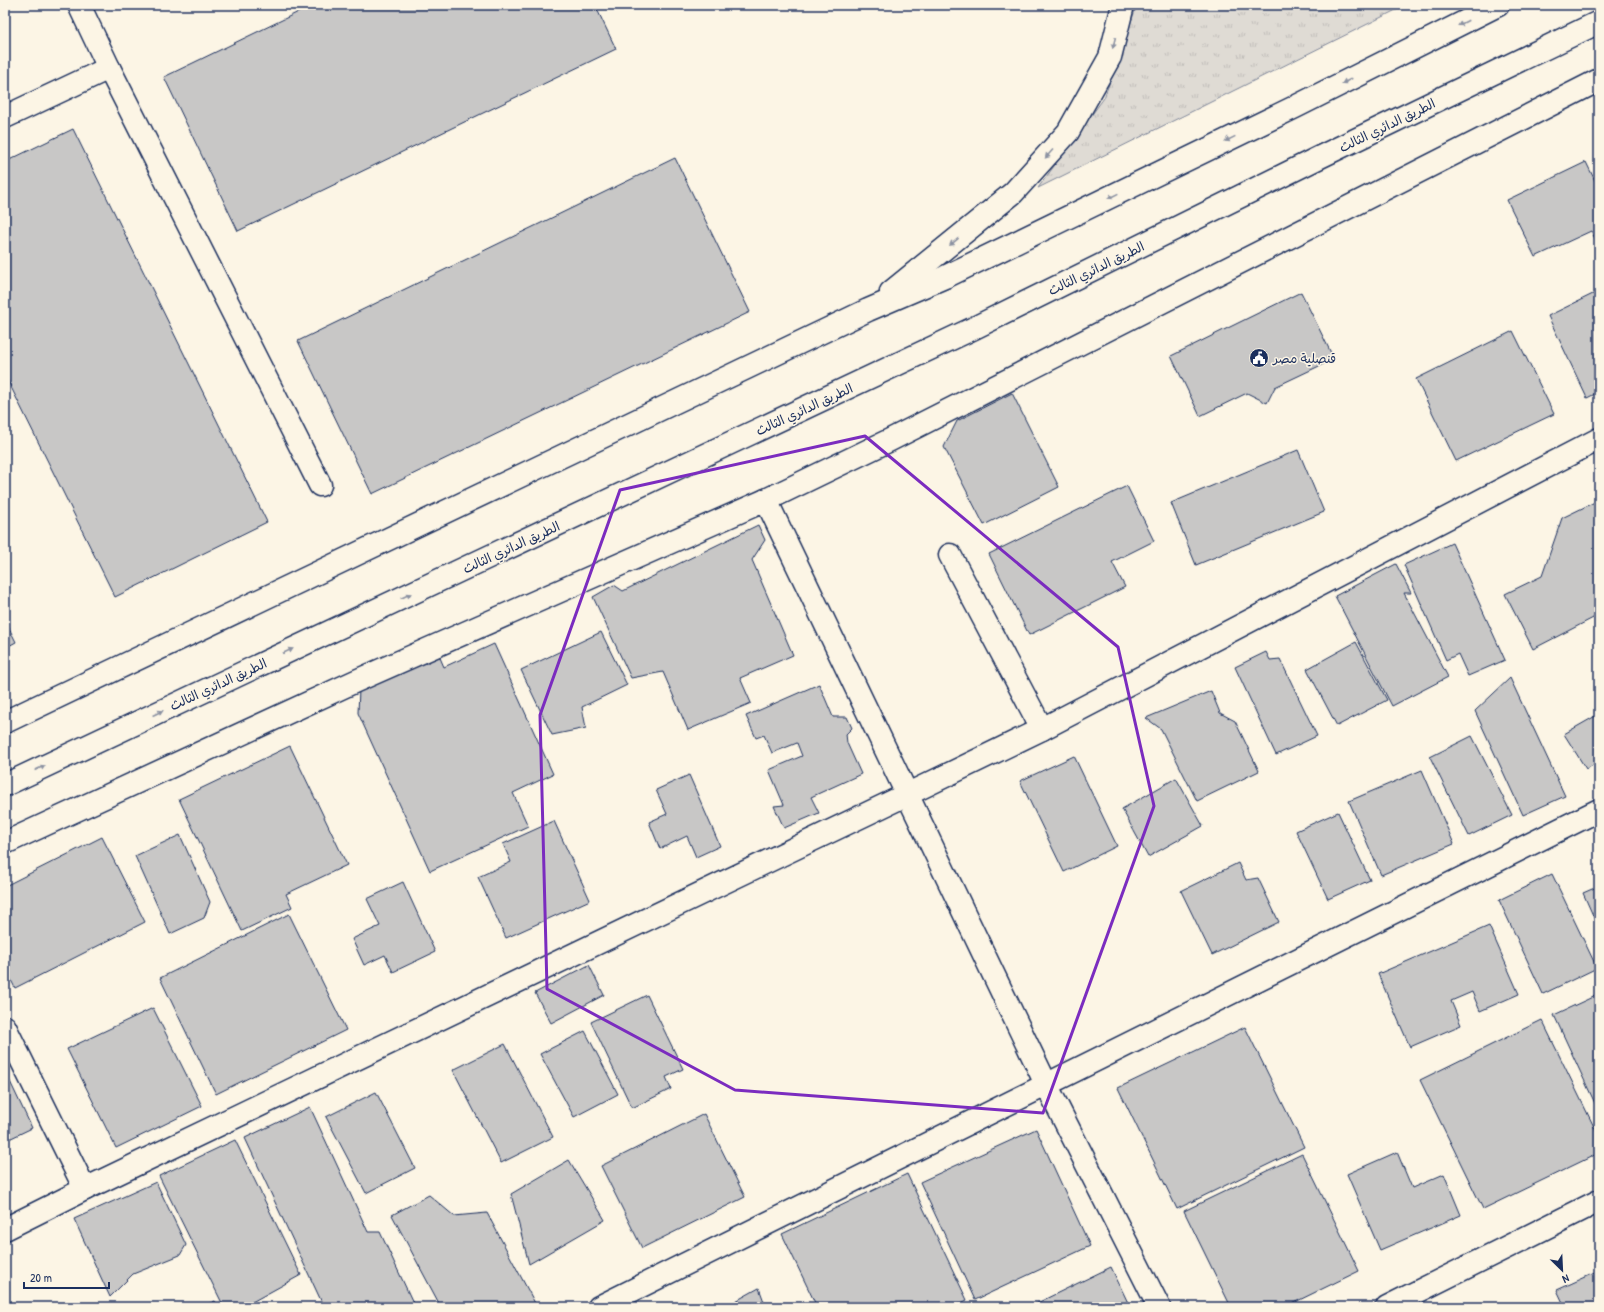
<svg xmlns="http://www.w3.org/2000/svg" width="1604" height="1312" viewBox="0 0 1604 1312" font-family="'Patrick Hand','Playpen Sans Arabic',sans-serif">
  <style>
    .grass { fill: url(#grass-tufts); stroke: #7d8599 }
    .building { fill: #c8c7c6; stroke: #1b2f5e }
    .lines { fill: none; stroke-linecap: round; stroke-linejoin: round }
    .minor-casing { stroke: #1b2f5e; stroke-width: 25 }
    .highway-casing { stroke: #1b2f5e; stroke-width: 25 }
    .minor { stroke: #fcf5e5; stroke-width: 22 }
    .highway { stroke: #fcf5e5; stroke-width: 22 }
    .oneway { fill: #8c92a2 }
    .marked { fill: none; stroke: #7b2cbf; stroke-width: 3; stroke-linejoin: round }
    .labels { text-anchor: middle; stroke-width: 3; stroke-linejoin: round; paint-order: stroke }
    .street-label { font-size: 13px; fill: #1b2f5e; stroke: #fcf5e5 }
    .poi-label { font-size: 13px; fill: #1b2f5e; stroke: #fcf5e5; text-anchor: start }
  </style>
  <defs>
    <pattern id="grass-tufts" width="24" height="20" patternUnits="userSpaceOnUse"><rect width="24" height="20" fill="#dfdbd4"/><path d="M3 7l-1-3M5 7V3M7 7l1-3M15 17l-1-3M17 17v-4M19 17l1-3" fill="none" stroke="#bfbcb8"/></pattern>
  </defs>
  <rect width="100%" height="100%" fill="#fcf5e5"/>
  <filter id="ink" filterUnits="userSpaceOnUse"><feTurbulence type="fractalNoise" baseFrequency=".025" numOctaves="2"/><feDisplacementMap in="SourceGraphic" scale="8" xChannelSelector="R" yChannelSelector="G"/><feConvolveMatrix kernelMatrix="1 2 1 2 8 2 1 2 1" color-interpolation-filters="sRGB"/></filter>
  <g filter="url(#ink)">
    <!-- grass -->
    <polygon class="grass" points="1137,5 1406,5 1038,188 1104,98"/>
    <!-- building -->
    <g class="building">
      <polygon points="313,5 595,5 616,49 238,231 164,77"/>
      <polygon points="73,129 267,522 115,597 5,375 5,162"/>
      <polygon points="675,158 750,312 372,494 298,341"/>
      <polygon points="1586,162 1599,189 1599,246 1591,231 1535,257 1507,200"/>
      <polygon points="1599,291 1599,392 1587,398 1548,316"/>
      <polygon points="1301,292 1334,359 1275,387 1267,403 1247,393 1200,416 1171,356"/>
      <polygon points="1513,331 1554,414 1456,461 1416,379"/>
      <polygon points="1012,393 1059,487 984,525 944,447 957,421"/>
      <polygon points="1298,450 1324,512 1196,565 1171,503"/>
      <polygon points="1127,486 1154,541 1112,562 1125,587 1029,635 989,554"/>
      <polygon points="1599,500 1599,615 1533,649 1505,594 1542,576 1562,518"/>
      <polygon points="758,525 765,540 752,560 793,655 740,678 751,703 688,730 663,672 631,678 593,597 614,585 623,591"/>
      <polygon points="1452,543 1505,660 1468,676 1458,654 1446,660 1404,565"/>
      <polygon points="1396,564 1411,593 1404,593 1448,677 1392,706 1335,596"/>
      <polygon points="5,620 16,642 5,648"/>
      <polygon points="601,632 627,685 582,707 586,728 552,735 521,670"/>
      <polygon points="1356,642 1387,700 1337,726 1307,669"/>
      <polygon points="494,644 553,774 513,793 528,826 430,871 358,713 359,689 438,653 444,667"/>
      <polygon points="1266,652 1270,660 1280,659 1317,736 1276,755 1235,667"/>
      <polygon points="1510,678 1565,796 1523,815 1475,711"/>
      <polygon points="819,684 833,717 847,717 852,728 846,734 847,743 861,774 811,797 819,813 784,828 774,806 784,805 769,770 802,756 797,743 772,753 764,735 756,738 746,716"/>
      <polygon points="1211,691 1220,713 1235,721 1259,771 1197,801 1161,729 1146,718"/>
      <polygon points="1599,714 1599,762 1586,769 1564,734"/>
      <polygon points="1472,736 1512,815 1469,836 1430,757"/>
      <polygon points="290,746 347,865 286,894 292,907 242,931 179,799"/>
      <polygon points="1074,756 1117,846 1064,872 1020,781"/>
      <polygon points="1422,770 1454,844 1381,875 1349,801"/>
      <polygon points="689,775 720,846 696,857 687,836 660,849 649,822 667,814 656,790"/>
      <polygon points="1176,778 1203,826 1148,857 1122,809"/>
      <polygon points="1338,812 1370,880 1328,899 1296,831"/>
      <polygon points="554,821 590,900 506,938 478,877 511,862 503,844"/>
      <polygon points="180,835 210,902 204,918 170,934 135,856"/>
      <polygon points="102,837 145,922 15,988 5,968 5,886"/>
      <polygon points="1238,863 1246,880 1258,878 1279,922 1212,955 1181,891"/>
      <polygon points="1552,874 1597,968 1543,994 1499,900"/>
      <polygon points="403,882 435,952 393,972 385,955 364,965 352,939 380,926 367,899"/>
      <polygon points="1599,886 1599,929 1583,893"/>
      <polygon points="289,914 346,1030 216,1094 160,978"/>
      <polygon points="1489,926 1519,994 1480,1011 1472,992 1451,1001 1461,1025 1410,1047 1378,974"/>
      <polygon points="589,965 604,995 551,1023 535,993"/>
      <polygon points="1599,994 1599,1112 1554,1015"/>
      <polygon points="647,995 683,1069 666,1077 671,1089 632,1108 591,1022"/>
      <polygon points="153,1008 202,1106 116,1148 67,1049"/>
      <polygon points="1542,1020 1599,1137 1599,1153 1483,1209 1420,1080"/>
      <polygon points="1245,1027 1304,1147 1177,1209 1118,1088"/>
      <polygon points="585,1031 618,1094 574,1117 540,1054"/>
      <polygon points="505,1044 553,1137 501,1163 453,1070"/>
      <polygon points="5,1071 32,1128 5,1141"/>
      <polygon points="376,1092 415,1168 366,1193 326,1117"/>
      <polygon points="310,1107 368,1232 380,1232 415,1307 324,1307 245,1138"/>
      <polygon points="704,1114 745,1197 642,1248 601,1166"/>
      <polygon points="1036,1129 1090,1246 975,1300 920,1182"/>
      <polygon points="235,1140 301,1275 243,1307 224,1307 159,1176"/>
      <polygon points="1397,1152 1412,1188 1444,1174 1461,1215 1380,1250 1347,1174"/>
      <polygon points="1302,1154 1359,1271 1285,1307 1231,1307 1184,1211"/>
      <polygon points="569,1160 605,1220 529,1264 511,1194"/>
      <polygon points="907,1174 967,1300 953,1307 817,1307 782,1234"/>
      <polygon points="156,1182 186,1245 180,1255 133,1274 110,1297 74,1219"/>
      <polygon points="429,1195 454,1216 487,1213 537,1307 441,1307 392,1215"/>
      <polygon points="1111,1267 1130,1307 1029,1307"/>
      <polygon points="1599,1271 1599,1307 1565,1307 1557,1290"/>
      <polygon points="759,1288 766,1307 725,1307"/>
      <polygon points="215,1301 218,1307 201,1307"/>
    </g>
    <g class="lines">
      <!-- minor casing -->
      <g class="minor-casing">
        <g id="minor">
          <polyline points="79,5 109,68 320,485"/>
          <polyline points="5,117 109,68"/>
          <polyline points="766,500 1047,1086 1159,1307"/>
          <polyline points="950,555 1042,729"/>
          <polyline points="5,843 356,681 766,500 890,440 1599,80"/>
          <polyline points="5,1027 85,1189"/>
          <polyline points="5,1229 85,1189 908,794 1042,729 1599,439"/>
          <polyline points="599,1307 1599,810"/>
          <polyline points="1387,1307 1599,1201"/>
        </g>
      </g>
      <!-- highway casing -->
      <g class="highway-casing">
        <g id="highway">
          <polyline points="891,292 1013,193 1068,132 1110,57 1123,5"/>
          <polyline points="5,722 868,310 945,277 1295,107 1498,5"/>
          <polyline points="5,785 972,329 1320,157 1599,22"/>
        </g>
      </g>
      <!-- minor -->
      <use href="#minor" class="minor"/>
      <!-- highway -->
      <use href="#highway" class="highway"/>
    </g>
    <!-- one-way arrows -->
    <defs><path id="oneway-solid" d="M-6-.8H1V-3.2L6.5 0L1 3.2V.8H-6Z"/></defs>
    <g class="oneway">
      <use href="#oneway-solid" transform="translate(1463 23) rotate(153)"/>
      <use href="#oneway-solid" transform="translate(1114 43) rotate(104)"/>
      <use href="#oneway-solid" transform="translate(1347 81) rotate(153)"/>
      <use href="#oneway-solid" transform="translate(1230 139) rotate(154)"/>
      <use href="#oneway-solid" transform="translate(1049 154) rotate(132)"/>
      <use href="#oneway-solid" transform="translate(1113 196) rotate(154)"/>
      <use href="#oneway-solid" transform="translate(954 242) rotate(141)"/>
      <use href="#oneway-solid" transform="translate(406 596) rotate(-25)"/>
      <use href="#oneway-solid" transform="translate(288 651) rotate(-25)"/>
      <use href="#oneway-solid" transform="translate(158 713) rotate(-25)"/>
      <use href="#oneway-solid" transform="translate(40 768) rotate(-25)"/>
    </g>
  </g>
  <!-- marked area -->
  <path class="marked" d="M865,436L1118,647L1154,806L1043,1113L735,1090L547,989L540,715L620,490Z"/>
  <!-- icons -->
  <defs>
    <g id="civic-disc" transform="scale(1)"><circle r="9.5" fill="#1b2f5e" stroke="#fcf5e5"/><path d="M-.6-6.5H3V-4.5H.6V-3L4-1V1h2V6H-6V1h2V-1L-.6-3ZM-1.2 2.5V6h2.4V2.5Z" fill="#fff"/></g>
  </defs>
  <g fill-rule="evenodd">
    <use href="#civic-disc" x="1259" y="358"/>
  </g>
  <g class="labels">
    <!-- street labels -->
    <g class="street-label">
      <text transform="translate(1387 125) rotate(-26)" y="5">الطريق الدائري الثالث</text>
      <text transform="translate(1096 268) rotate(-26)" y="5">الطريق الدائري الثالث</text>
      <text transform="translate(804 409) rotate(-25)" y="5">الطريق الدائري الثالث</text>
      <text transform="translate(511 547) rotate(-25)" y="5">الطريق الدائري الثالث</text>
      <text transform="translate(218 684) rotate(-25)" y="5">الطريق الدائري الثالث</text>
    </g>
    <!-- poi labels -->
    <g class="poi-label">
      <text x="1273" y="363">قنصلية مصر</text>
    </g>
  </g>
  <!-- margin -->
  <rect width="1604" height="1312" fill="none" stroke="#fcf5e5" stroke-width="20"/>
  <rect x="10" y="10" width="1584" height="1292" fill="none" stroke="#1b2f5e" stroke-width="1.5" filter="url(#ink)"/>
  <!-- north arrow -->
  <g transform="translate(1562 1270) rotate(156)" stroke="#fcf5e5" stroke-width="3" paint-order="stroke">
  <path d="M0-3L7 15L0 10L-7 15Z" fill="#1b2f5e"/>
  <text y="-6" font-size="11" font-weight="bold" text-anchor="middle" fill="#1b2f5e">N</text>
  </g>
  <!-- scale -->
  <path d="M24 1282v6h85v-6" fill="none" stroke="#1b2f5e" stroke-width="2"/>
  <text x="30" y="1282" font-size="12" fill="#1b2f5e" stroke="#fcf5e5" stroke-width="3" paint-order="stroke">20 m</text>
</svg>
